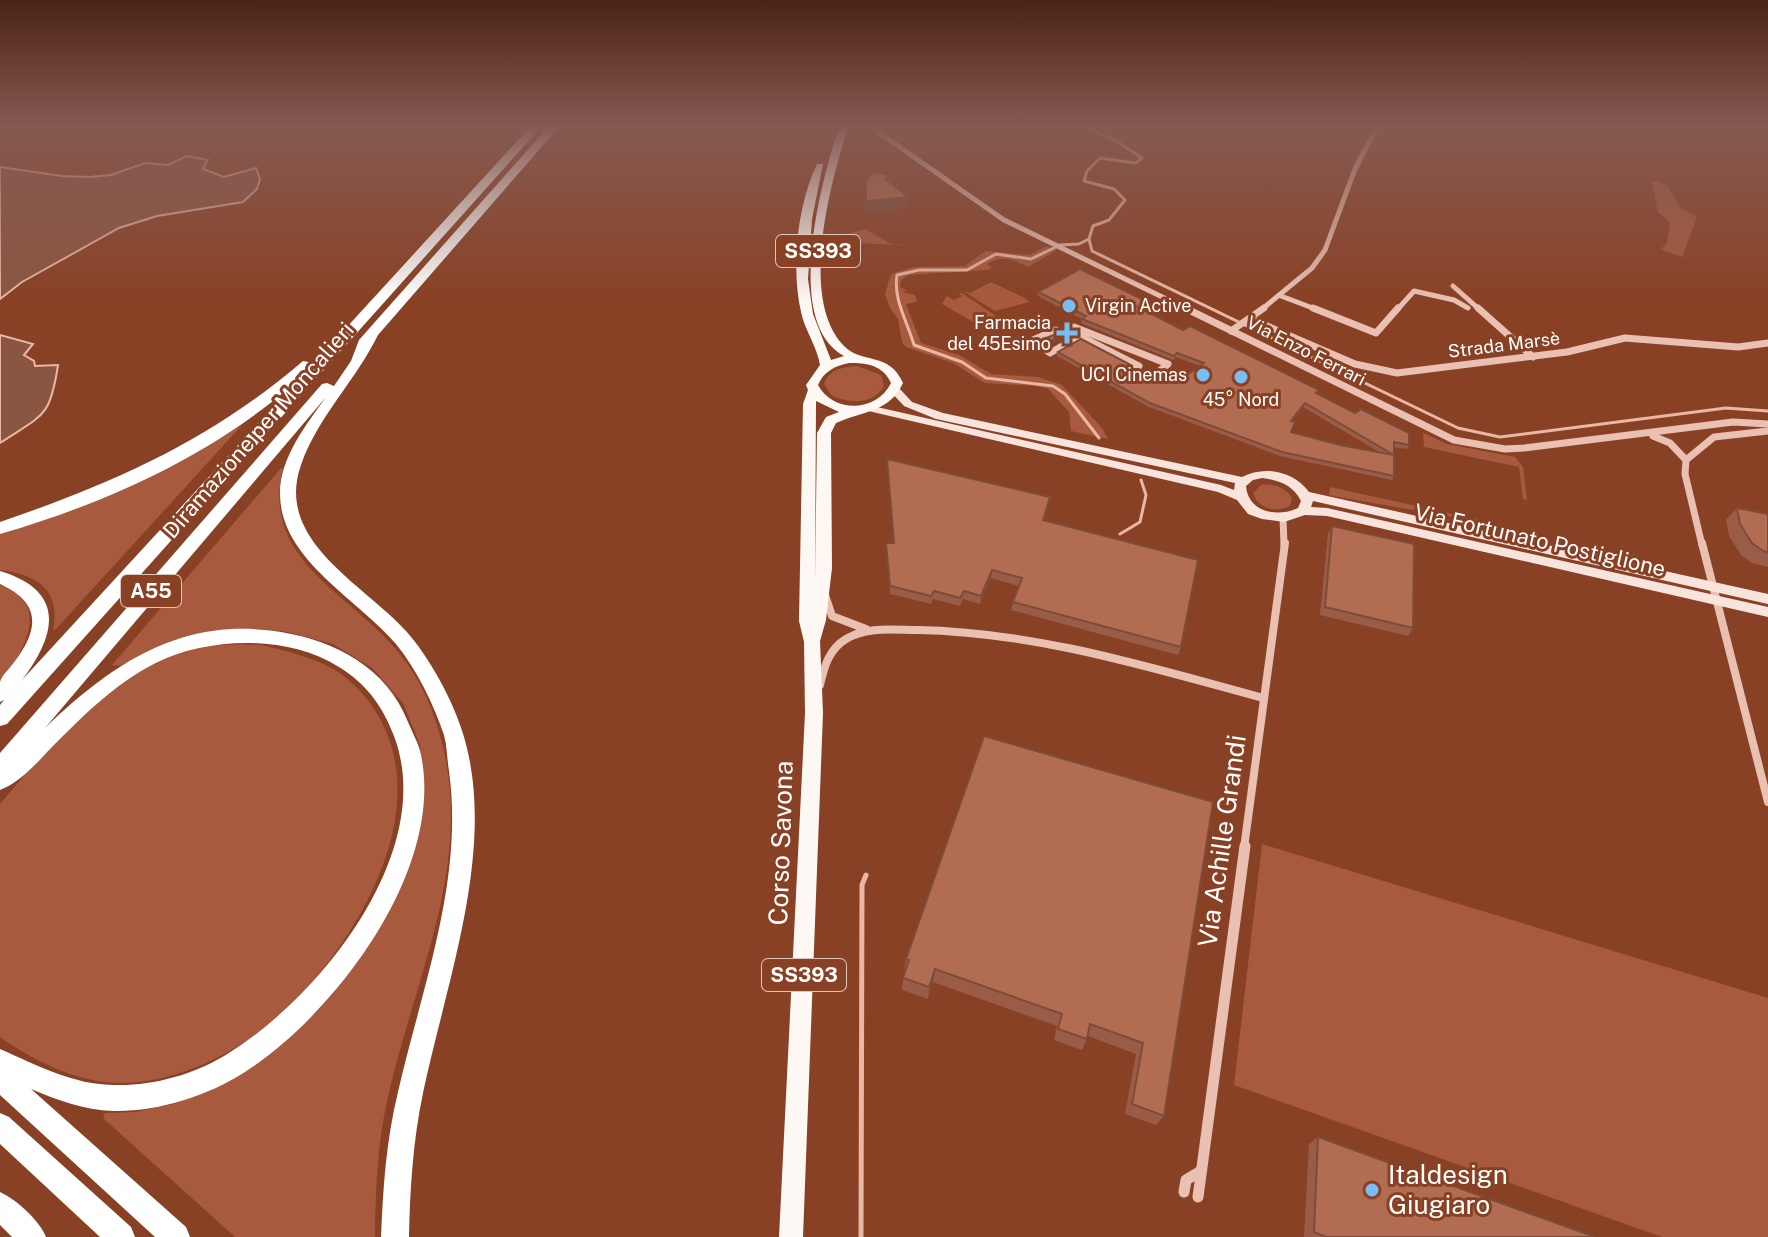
<svg xmlns="http://www.w3.org/2000/svg" width="1768" height="1237" viewBox="0 0 1768 1237" font-family="'Public Sans',sans-serif">
  <style>
    .green { fill: #a75a3d }
    .water { fill: #8a5641; stroke: #eab7a6; stroke-width: 2 }
    .lines { fill: none; stroke-linecap: round; stroke-linejoin: round }
    .stream-far1 { stroke: #eab7a6; stroke-width: 3 }
    .stream { stroke: #eab7a6; stroke-width: 5 }
    .street-far3 { stroke: #e9c0b2; stroke-width: 5 }
    .street-far2 { stroke: #e9c0b2; stroke-width: 7 }
    .street-far1 { stroke: #e9c0b2; stroke-width: 8 }
    .street { stroke: #e9c0b2; stroke-width: 11 }
    .secondary { fill: #f8e4dc; fill-rule: evenodd }
    .primary { fill: #fef8f5; fill-rule: evenodd }
    .highway { fill: #fff; fill-rule: evenodd }
    .wall { fill: #995d47; fill-rule: evenodd }
    .shaded-wall { fill: #7d4c39 }
    .building { fill: #b26c52; stroke: #7d4c39; stroke-width: 2 }
    .poi-dot { fill: #76bef3; stroke: #894125; stroke-width: 3 }
    .labels { text-anchor: middle; stroke-width: 6; stroke-linejoin: round; paint-order: stroke }
    .far-poi-label { font-size: 18px; fill: #fff; stroke: #894125; text-anchor: end }
    .far-street-label { font-size: 18px; fill: #fff; stroke: #894125 }
    .shield { fill: #894125; stroke: #dcc6be; stroke-width: 2 }
    .shield-label { font-size: 20px; font-weight: bold; fill: #fff }
    .street-label { font-size: 22px; fill: #fff; stroke: #894125 }
    .near-street-label { font-size: 26px; fill: #fff; stroke: #894125 }
    .near-poi-label { font-size: 26px; fill: #fff; stroke: #894125; text-anchor: start }
  </style>
  <rect width="100%" height="100%" fill="#894125"/>
  <!-- green -->
  <g class="green">
    <polygon points="1659,181 1668,186 1680,207 1697,217 1682,257 1661,249 1667,243 1670,223 1658,212 1652,183"/>
    <polygon points="865,229 891,244 917,246 838,242 839,236"/>
    <path d="M1047,246L1057,250L1028,267C1014,260 1003,254 987,264L992,268L986,270L909,275L901,280L900,287L907,290L903,292L915,295L917,302L906,304L921,343L959,355L991,374L1038,377L1062,385L1102,428L1108,439L1071,431L1069,412L1048,389L1037,386L985,383L953,363L906,347L902,342L898,319L890,308L885,294L891,274L913,267L965,266L985,251L1029,255Z"/>
    <polygon points="991,282 1025,298 1029,302 995,311 963,291 970,293"/>
    <polygon points="958,293 962,293 996,316 999,325 989,331 942,304 947,296 954,300 962,296"/>
    <path d="M857,366L881,375L884,386C874,405 848,404 831,395L824,384C829,369 843,367 857,366Z"/>
    <path d="M243,424L56,629L53,630C61,590 37,574 0,570V533C87,501 164,474 243,424Z"/>
    <polygon points="1423,433 1447,444 1515,457 1523,467 1527,500 1523,499 1519,467 1424,447"/>
    <path d="M281,468H283C261,558 344,590 394,647C416,672 430,700 439,732C480,869 404,995 382,1128C377,1164 375,1201 375,1237H235L103,1118L105,1113L135,1112L177,1103L214,1088L330,994L423,799L420,745L403,703L372,668L333,644L283,631L224,630L194,635L161,646L120,666L112,665Z"/>
    <path d="M1261,485C1273,483 1285,487 1292,498L1290,506C1276,513 1258,509 1253,493Z"/>
    <polygon points="1330,487 1521,529 1339,497 1329,495"/>
    <path d="M0,585C54,603 22,654 0,685Z"/>
    <path d="M261,645C286,651 313,657 335,670C353,681 370,700 380,719C432,813 358,939 290,1006C247,1048 183,1082 123,1083C77,1083 36,1062 0,1037V804C50,745 105,676 182,652C207,644 234,644 261,645Z"/>
    <polygon points="1262,844 1768,998 1768,1237 1662,1237 1234,1085"/>
  </g>
  <!-- water -->
  <g class="water">
    <polygon points="187,156 208,160 203,169 224,177 256,168 260,179 257,189 243,202 157,216 119,228 22,282 0,299 0,167 62,176 90,177 111,175 145,163 168,165"/>
    <path d="M0,335L33,344L24,355L34,361L35,366L58,365C50,418 44,414 0,443Z"/>
  </g>
  <g class="lines">
    <!-- stream-far1 -->
    <g class="stream-far1">
      <path d="M1085,127L1115,140L1142,158L1136,163L1100,158L1087,171L1084,181L1114,189L1125,200L1109,220L1093,226L1089,239L1079,244L1060,245L1031,259L996,254L967,270H919L897,275C893,299 907,321 914,345L962,362L986,378L1053,386L1065,394L1099,438"/>
      <polyline points="1089,239 1092,251 1458,428 1500,437 1726,408 1768,411"/>
      <polyline points="1120,534 1140,522 1146,495 1141,480"/>
    </g>
    <!-- stream -->
    <polyline class="stream" points="861,1237 862,885 866,875"/>
    <!-- street-far3 -->
    <g class="street-far3">
      <polyline points="871,127 1004,220 1189,310"/>
      <polyline points="1453,286 1480,310"/>
      <polyline points="1281,296 1318,310"/>
      <polyline points="1261,310 1312,268 1325,250 1355,169 1377,127"/>
      <polyline points="1397,310 1414,291 1454,300 1468,308"/>
    </g>
    <!-- street-far2 -->
    <g class="street-far2">
      <polyline points="1185,308 1454,440 1505,449 1524,448 1733,422 1768,424"/>
      <polyline points="1313,308 1376,333 1398,308"/>
      <polyline points="1478,308 1533,357"/>
      <polyline points="1251,319 1355,364 1397,373 1567,352 1625,338 1738,347 1768,343"/>
      <polygon points="1074,327 1168,364 1151,378 1134,370 1139,366 1080,336 1050,353 1033,340 1056,330 1061,334"/>
      <polyline points="1231,331 1264,308"/>
      <polyline points="1653,436 1670,443 1686,460 1685,474 1702,545"/>
      <polyline points="1686,460 1714,437 1768,431"/>
      <polyline points="1283,518 1284,545"/>
    </g>
    <!-- street-far1 -->
    <g class="street-far1">
      <polyline points="1702,543 1768,802"/>
      <polyline points="825,595 832,616 866,629"/>
      <path d="M820,685C824,667 829,649 846,639C867,626 894,630 917,630C1036,632 1149,667 1263,698"/>
      <polyline points="1244,848 1285,543"/>
    </g>
    <!-- street -->
    <g class="street">
      <polyline points="1184,1192 1186,1180 1201,1171"/>
      <polyline points="1198,1197 1245,846"/>
    </g>
    <!-- secondary -->
    <path class="secondary" d="M895,387L899,388L912,402L943,413L1242,477C1264,465 1294,471 1309,492L1768,594V604L1313,501L1311,507L1327,508L1768,607V617L1327,516L1305,515L1284,522L1262,519L1248,514L1237,500L1218,492L864,410L862,408L868,405L1221,485L1234,490L1235,483L936,419L904,406L889,390ZM1262,478C1279,480 1293,485 1301,501L1298,508C1277,518 1248,512 1246,486L1253,480Z"/>
    <!-- primary -->
    <path class="primary" d="M839,127H848C831,182 798,299 844,346C863,365 889,351 903,383C890,412 863,411 836,423L831,433L832,568L826,620L820,641L823,713L803,1237H779L805,713L804,642L799,621L803,404L808,390L806,385L820,365C817,346 805,331 801,312C791,267 797,206 817,164H823L812,219L808,279L813,314L831,360L844,356C782,323 822,179 839,127ZM849,363C867,363 883,365 891,383C877,412 834,414 818,385C824,371 835,366 849,363ZM816,401L839,412L826,417L817,433L815,582Z"/>
    <!-- highway -->
    <g class="highway">
      <path d="M530,127H541L7,724L0,726V705L4,700L0,702C0,696 0,688 0,682C2,675 11,667 15,661C40,628 40,602 0,584V571C66,591 57,634 22,680L298,380C215,454 107,503 0,534V522C114,483 211,440 303,361L314,363Z"/>
      <path d="M548,127H559L378,335C356,380 317,418 301,465C274,541 364,584 406,631C430,658 454,702 464,737C497,849 446,983 423,1093C413,1141 410,1188 409,1237H381C383,1188 386,1141 398,1092C422,987 464,880 449,771C447,759 447,746 444,735C433,703 417,670 396,644C358,599 281,560 280,495C279,459 306,425 326,397L45,728C113,663 182,616 281,632C336,641 387,668 408,722C412,732 419,744 421,755C445,870 335,1014 245,1072C208,1096 157,1112 113,1111C84,1110 57,1100 31,1089L186,1227L190,1237H155L0,1095V1049C37,1065 73,1085 115,1085C152,1086 192,1075 224,1056C318,1000 438,852 394,736C383,707 367,684 339,667C299,642 245,638 199,648C137,661 94,705 51,748C37,763 19,783 0,790V753L322,384L327,383L334,386L351,361L359,340Z"/>
      <polygon points="0,1113 9,1117 131,1227 135,1237 100,1237 0,1144"/>
      <path d="M0,1192C17,1200 39,1220 46,1237H12L0,1225Z"/>
    </g>
  </g>
  <!-- wall -->
  <g class="wall">
    <path d="M1038,292L1148,302L1147,306L1142,309L1183,330L1319,390L1317,394L1409,445L1407,449L1394,447V476L1392,480L1280,456L1149,407L1057,356L1058,352L1132,371L1152,380H1180L1200,366L1176,357L1173,360L1081,323L1082,319L1038,296ZM1303,407L1381,453L1340,445L1291,432L1292,421Z"/>
    <polygon points="887,459 1050,497 1044,520 1181,647 1178,655 1011,610 1013,602 1019,586 991,578 980,604 963,599 960,606 933,599 931,604 890,594 886,543 893,543"/>
    <polygon points="1737,508 1768,514 1768,567 1752,563 1741,555 1729,536 1726,520"/>
    <polygon points="1332,526 1413,628 1408,636 1320,615 1328,534"/>
    <polygon points="1213,802 1164,1116 1156,1125 1125,1114 1136,1054 1088,1036 1082,1050 1054,1040 1057,1026 933,982 928,999 902,990 906,959"/>
    <polygon points="1318,1137 1595,1237 1304,1237 1309,1144"/>
  </g>
  <!-- shaded-wall -->
  <g class="shaded-wall">
    <polygon points="908,197 908,208 866,212 866,201"/>
    <polygon points="1060,336 1059,340 1051,345 1051,341"/>
    <polygon points="992,570 991,578 980,604 981,596"/>
    <polygon points="935,969 933,982 928,999 929,987"/>
  </g>
  <!-- building -->
  <g class="building">
    <polygon points="872,172 884,174 888,176 886,179 908,197 866,201 866,183"/>
    <polygon points="1080,269 1148,302 1138,307 1183,330 1190,326 1319,390 1316,393 1355,413 1361,409 1409,433 1409,445 1394,442 1394,455 1305,403 1291,421 1295,422 1291,432 1340,445 1394,455 1394,476 1282,452 1150,403 1058,352 1081,339 1129,364 1132,371 1152,380 1164,373 1180,380 1204,363 1177,353 1174,356 1082,319 1086,316 1038,292"/>
    <polygon points="1056,334 1060,336 1051,341 1046,338"/>
    <polygon points="887,459 1050,497 1043,520 1198,560 1181,647 1013,602 1022,578 992,570 981,596 964,591 960,598 934,591 931,596 890,586 886,543 894,543"/>
    <polygon points="1737,508 1768,514 1768,552 1763,551 1752,543 1740,524"/>
    <polygon points="1332,526 1414,544 1413,628 1325,607"/>
    <polygon points="984,736 1213,802 1164,1116 1132,1104 1143,1043 1090,1024 1087,1039 1058,1029 1062,1014 935,969 929,987 903,978 909,960 906,959"/>
    <polygon points="1318,1137 1595,1237 1326,1237 1314,1232"/>
  </g>
  <!-- sky -->
  <linearGradient id="sky" x2="0" y2="1"><stop stop-color="#4b2414"/><stop offset="0.42" stop-color="#865a51"/><stop offset="1" stop-color="#865a51" stop-opacity="0"/></linearGradient>
  <rect width="1768" height="301" fill="url(#sky)"/>
  <!-- markers -->
  <g class="poi-dot">
    <circle cx="1069" cy="306" r="8"/>
    <path d="M1063 321h8v8h8v8h-8v8h-8v-8h-8v-8h8z"/>
    <circle cx="1203" cy="375" r="8"/>
    <circle cx="1241" cy="377" r="8"/>
    <circle cx="1372" cy="1190" r="8"/>
  </g>
  <g class="labels">
    <!-- far-poi labels -->
    <g class="far-poi-label">
      <text x="1085" y="312" text-anchor="start">Virgin Active</text>
      <text x="1051" y="329">Farmacia<tspan x="1051" dy="21">del 45Esimo</tspan></text>
      <text x="1187" y="381">UCI Cinemas</text>
      <text x="1241" y="406" text-anchor="middle">45° Nord</text>
    </g>
    <!-- far-street labels -->
    <g class="far-street-label">
      <text transform="translate(1504 345) rotate(-7)" y="6">Strada Marsè</text>
      <text transform="translate(1306 351) rotate(27)" y="6">Via Enzo Ferrari</text>
    </g>
    <!-- shield labels -->
    <g class="shield">
      <rect x="776" y="235" width="84" height="32" rx="6"/>
      <rect x="121" y="575" width="60" height="32" rx="6"/>
      <rect x="762" y="959" width="84" height="32" rx="6"/>
    </g>
    <g class="shield-label">
      <text x="818" y="258">SS393</text>
      <text x="151" y="598">A55</text>
      <text x="804" y="982">SS393</text>
    </g>
    <!-- street labels -->
    <g class="street-label">
      <text transform="translate(258 430) rotate(-49)" y="8">Diramazione per Moncalieri</text>
      <text transform="translate(1540 540) rotate(13)" y="8">Via Fortunato Postiglione</text>
    </g>
    <!-- near-street labels -->
    <g class="near-street-label">
      <text transform="translate(1222 841) rotate(-82)" y="9">Via Achille Grandi</text>
      <text transform="translate(781 843) rotate(-88)" y="9">Corso Savona</text>
    </g>
    <!-- near-poi labels -->
    <g class="near-poi-label">
      <text x="1388" y="1184">Italdesign<tspan x="1388" dy="30">Giugiaro</tspan></text>
    </g>
  </g>
</svg>
